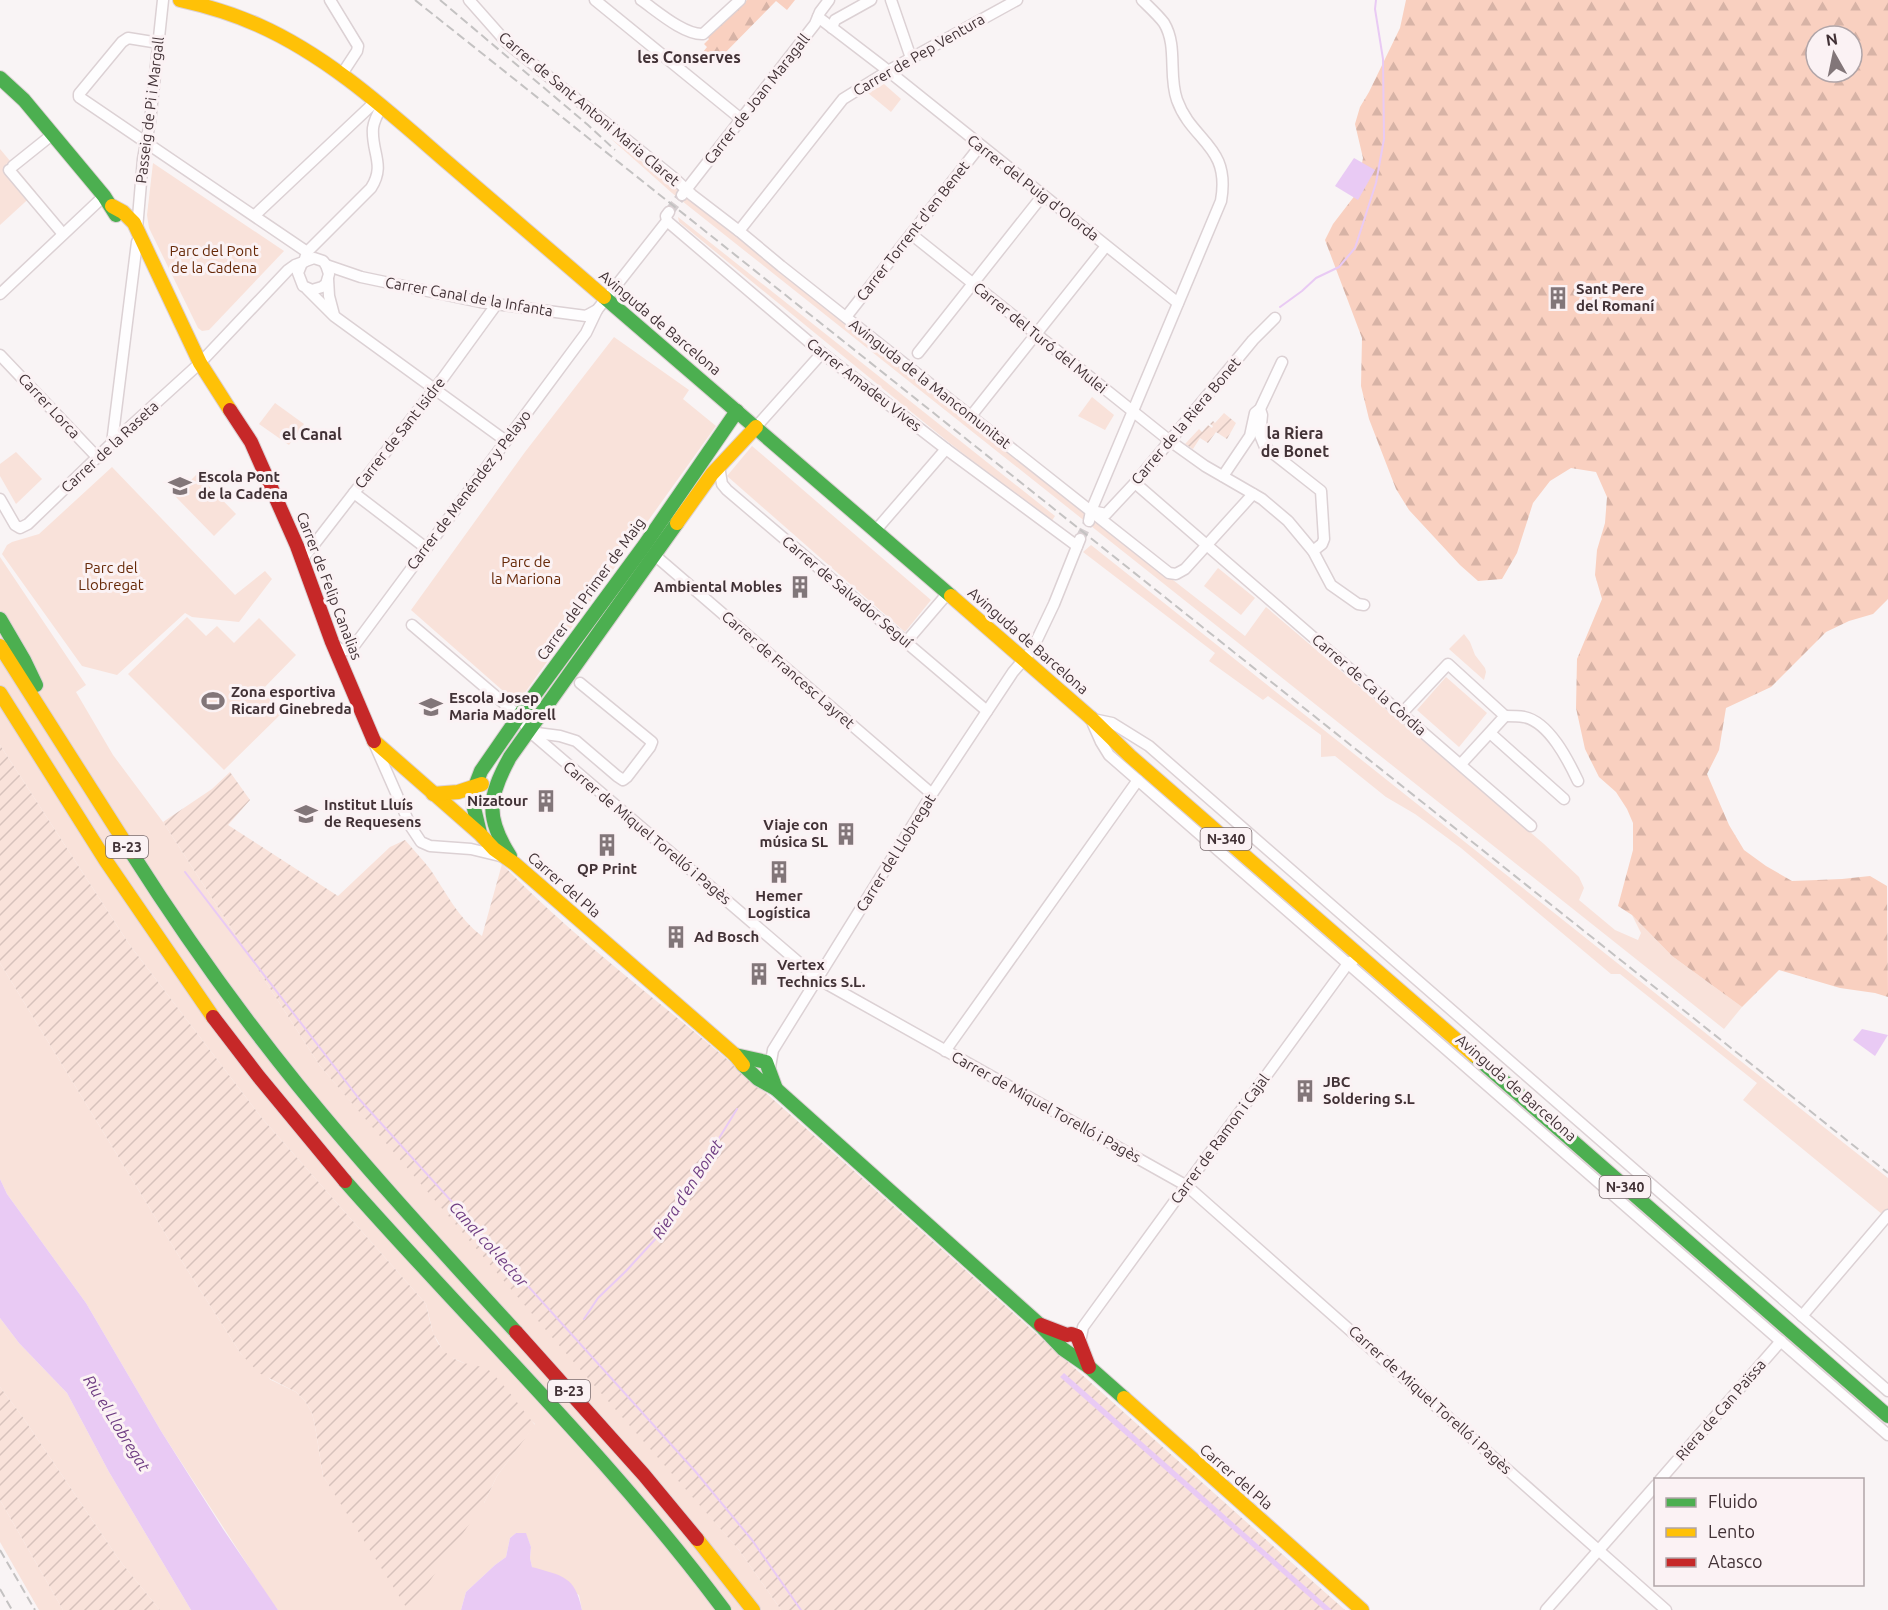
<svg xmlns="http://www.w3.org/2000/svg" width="1888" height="1610" viewBox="0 0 1888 1610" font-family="Ubuntu,sans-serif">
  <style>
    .green { fill: #f9e2da }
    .forest { fill: url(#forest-firs); fill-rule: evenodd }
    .garden { fill: url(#garden-furrows) }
    .water { fill: #e9caf4 }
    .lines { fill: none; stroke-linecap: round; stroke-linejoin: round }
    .stream { stroke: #e9caf4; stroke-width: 2 }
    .street-tunnel { stroke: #d4cdcf; stroke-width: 10; stroke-dasharray: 10 5; stroke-linecap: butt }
    .street-casing { stroke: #dcd1d4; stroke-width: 13 }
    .fast-casing { stroke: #dcd1d4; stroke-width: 16 }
    .slow-casing { stroke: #dcd1d4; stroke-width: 16 }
    .jam-casing { stroke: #dcd1d4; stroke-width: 16 }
    .street { stroke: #fefdfe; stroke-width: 10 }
    .fast { stroke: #4caf50; stroke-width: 14 }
    .slow { stroke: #ffc107; stroke-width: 14 }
    .jam { stroke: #c62828; stroke-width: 14 }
    .rail { stroke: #c4c2c2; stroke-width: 2; stroke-dasharray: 9 4.5; stroke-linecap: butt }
    .labels { text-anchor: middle; stroke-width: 6; stroke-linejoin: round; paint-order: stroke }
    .shield { fill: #fbf2f4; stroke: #7a6c6f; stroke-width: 1.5 }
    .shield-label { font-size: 14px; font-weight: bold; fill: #423236 }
    .street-label { font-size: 15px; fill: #423236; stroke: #fbf2f4 }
    .park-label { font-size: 15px; fill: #662908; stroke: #fbf2f4 }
    .poi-label { font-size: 15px; font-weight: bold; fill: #423236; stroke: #fbf2f4; text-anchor: start }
    .neighbourhood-label { font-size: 16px; font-weight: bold; fill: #423236; stroke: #fbf2f4 }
    .water-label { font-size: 16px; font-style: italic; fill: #6e3c82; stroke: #fbf2f4 }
  </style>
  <defs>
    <pattern id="forest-firs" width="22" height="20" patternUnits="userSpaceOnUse" patternTransform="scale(1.5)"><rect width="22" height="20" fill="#f9d0c0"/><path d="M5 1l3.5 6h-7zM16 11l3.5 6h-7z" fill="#d7b3a6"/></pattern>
    <pattern id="garden-furrows" width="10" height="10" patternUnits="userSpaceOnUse" patternTransform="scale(1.5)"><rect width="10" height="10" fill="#f9e2da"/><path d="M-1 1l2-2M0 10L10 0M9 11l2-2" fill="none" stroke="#d7c2bc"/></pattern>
  </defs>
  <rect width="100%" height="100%" fill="#f9f4f5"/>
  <!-- green -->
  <g class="green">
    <polygon points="884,84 901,99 891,112 868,93"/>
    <polygon points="610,138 668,181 1083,510 1245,636 1266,607 1544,844 1579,877 1584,888 1579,900 1615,930 1638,940 1641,933 1632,915 1672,956 1742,1007 1724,1029 672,193"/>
    <polygon points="0,149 36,192 0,225"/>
    <polygon points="153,163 284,251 209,330 202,331 198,328 149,228 147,215"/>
    <polygon points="678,217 1055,516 1051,522 947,441 679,222"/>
    <polygon points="614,337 689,390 683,399 716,426 524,694 510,697 411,610 525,452"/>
    <polygon points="1092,397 1114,415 1105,430 1078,416"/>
    <polygon points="275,403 304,424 289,445 259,424"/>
    <polygon points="752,446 931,600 905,632 727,476"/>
    <polygon points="16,452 42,479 16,504 0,476 0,464"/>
    <polygon points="112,467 235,595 265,571 272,579 239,622 192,617 185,613 117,675 82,666 2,554 7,545 12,542 39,534"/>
    <polygon points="197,474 236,514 214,536 175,496"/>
    <polygon points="1091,545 1888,1178 1888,1219 1743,1100 1757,1083 1620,974 1611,974 1461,848 1415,814 1386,797 1335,756 1321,757 1321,735 1268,696 1263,700 1209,661 1215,653 1083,552"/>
    <polygon points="0,557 86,685 76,692 113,755 163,822 320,1066 739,1550 781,1610 582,1610 579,1595 532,1567 530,1558 531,1547 526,1534 516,1533 510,1538 506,1557 495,1565 466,1592 461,1610 278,1610 269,1598 161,1431 86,1303 7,1194 0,1179 0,963 188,1271 241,1354 271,1380 296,1392 305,1401 312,1413 315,1426 323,1476 345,1509 484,1503 497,1476 535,1424 464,1363 448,1356 442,1349 433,1333 426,1304 261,1117 129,944 0,745"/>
    <polygon points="1218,568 1255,598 1241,615 1204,586"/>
    <polygon points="187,617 206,636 217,626 234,643 259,618 296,655 261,691 283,712 224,770 128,674"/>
    <polygon points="1464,634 1470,642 1475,655 1485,668 1486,672 1484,680 1449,649"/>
    <polygon points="1446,677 1487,713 1459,747 1417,710"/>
    <polygon points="0,1318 19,1343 67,1393 109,1472 191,1610 160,1610 120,1561 22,1416 0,1387"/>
    <polygon points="0,1500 63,1610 39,1610 0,1542"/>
  </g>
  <!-- forest -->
  <g class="forest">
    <polygon points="747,0 795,0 787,10 776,1 716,62 703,52 707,47 704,44 709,39 706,36 714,32"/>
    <path d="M1406,0H1888V599L1873,614L1849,621L1826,632L1771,687L1726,708L1719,750L1707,774L1729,825L1744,850L1766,866L1792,881L1842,879L1870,876L1887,886L1888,997L1875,993L1840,988L1779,970L1742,1007L1672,956L1632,915L1618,906L1633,850V823L1627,809L1616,792L1599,777L1585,749L1576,708L1577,659L1602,599L1595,575L1597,550L1605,523L1607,497L1596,472L1571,468L1550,481L1533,503L1517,553L1502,579L1478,581L1460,565L1409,510L1396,489L1369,419L1361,386L1362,338L1325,240L1333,224L1356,194L1363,158L1355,124L1360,107L1369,92L1400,28ZM1816,36H1852V72H1816Z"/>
  </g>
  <!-- garden -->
  <g class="garden">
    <polygon points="1224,413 1236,423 1227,439 1216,432 1208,443 1200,438 1193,449 1185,444 1199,429 1202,432 1208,425 1212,428 1213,426 1210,424 1213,421 1215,423"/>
    <path d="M0,745L129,944L261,1117L426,1304C432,1331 435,1353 464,1363C472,1365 484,1366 490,1371C506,1386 521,1408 535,1425L497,1476L484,1503L418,1598L406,1607L323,1476L315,1426L312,1413L305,1401L296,1392L259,1373L241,1354L188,1271L0,963Z"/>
    <path d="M230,772L250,800L228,825L338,896L390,847L405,840C413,849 422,859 430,869C446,892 458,918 482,936L502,864C578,943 668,1007 750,1079C949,1254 1146,1433 1345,1610H781L739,1550L557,1343L320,1066L163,822L212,789Z"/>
    <polygon points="0,1387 22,1416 120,1561 160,1610 63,1610 0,1500"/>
  </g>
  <!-- water -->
  <g class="water">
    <polygon points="1354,158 1375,170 1358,200 1335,186"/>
    <polygon points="1862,1029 1888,1035 1875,1056 1853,1040"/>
    <polygon points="0,1179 7,1194 86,1303 161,1431 223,1529 278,1610 191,1610 109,1472 67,1393 19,1343 0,1318"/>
    <polygon points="1064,1373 1332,1610 1324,1610 1060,1377"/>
    <path d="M516,1533H526L531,1547L530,1558L532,1567C563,1576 575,1576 582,1610H461L466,1592L495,1565L506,1557L510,1538Z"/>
  </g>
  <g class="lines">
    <!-- stream -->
    <g class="stream">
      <polyline points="1280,307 1302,291 1316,278 1339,267 1355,248 1376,183 1384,139 1383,59 1375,9 1376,0"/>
      <polyline points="185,872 360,1100 695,1471 752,1540 801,1610"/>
      <polyline points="584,1319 598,1298 626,1271 660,1234 737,1109"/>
    </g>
    <!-- street-tunnel -->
    <g class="street-tunnel">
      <polyline points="669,212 682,195"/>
      <polyline points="1080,539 1089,521"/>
    </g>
    <!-- street casing -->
    <g class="street-casing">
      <g id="street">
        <polyline points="330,0 358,46 357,51 342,74"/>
        <polyline points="469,0 507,43 674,178 692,195 739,231 781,266 1169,573 1176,574 1185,569 1253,494"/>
        <polyline points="595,0 741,119"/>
        <path d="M641,0C657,11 684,35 703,34L740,0"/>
        <polyline points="891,0 911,58"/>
        <polyline points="818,17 882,66 1178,303"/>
        <polyline points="832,28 835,20 871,0"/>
        <polyline points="159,43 128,38 122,42 79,94 79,97 307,252 304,262"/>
        <polyline points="13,166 53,134"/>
        <polyline points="9,170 63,234"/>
        <polyline points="682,195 815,24 820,12 829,0"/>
        <polyline points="255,215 376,101"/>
        <polyline points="667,221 822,353 946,449 1077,546"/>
        <polyline points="137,229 143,159 150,122 163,0"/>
        <polyline points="739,231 843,99 888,71 1017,0"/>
        <polyline points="911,234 1170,441 1205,466 1262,499 1288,521 1313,551 1331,585 1358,604 1364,605"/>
        <path d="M307,252L371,188C386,165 371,152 373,128C374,120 378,113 382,106"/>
        <polyline points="326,265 361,277 480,302 586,316 597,310 667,221 666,216 669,212"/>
        <polyline points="328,279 329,296 334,315"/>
        <polyline points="307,289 334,316 506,441"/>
        <polyline points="0,294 104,196"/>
        <polyline points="846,317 980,146"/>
        <polyline points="918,353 1043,195"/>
        <polyline points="0,355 98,458"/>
        <polyline points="1260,409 1262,415 1260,435 1265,447 1321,491 1324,539 1322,544 1313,551"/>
        <polyline points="971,416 1106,246"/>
        <polyline points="756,427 822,353"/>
        <polyline points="112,443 137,242"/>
        <polyline points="719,466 722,484 727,490 987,711"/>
        <polyline points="1223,476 1250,436 1255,413 1260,409 1282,362"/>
        <polyline points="1135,483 1531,826"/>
        <polyline points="354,493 426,548"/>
        <polyline points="0,499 15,525 20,528 28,524 112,443 200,363 288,270 295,265 314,258 323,261 326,265 329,274 326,284 322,287 312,290 303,286 298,273 302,263"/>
        <polyline points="1092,511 1106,514 1135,483 1253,340 1275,318"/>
        <path d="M1089,521L1091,511L1221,201C1231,145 1192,142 1177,100C1168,75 1178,46 1164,23C1158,15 1149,7 1142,0"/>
        <polyline points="876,530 946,449"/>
        <polyline points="651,552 932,794"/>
        <polyline points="302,560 443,378 496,305"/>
        <polyline points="412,625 519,716 529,731 818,979 1187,1186 1666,1610"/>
        <polyline points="906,642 948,593"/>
        <path d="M333,643C339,649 342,651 351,650L586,333L597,310"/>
        <polyline points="1402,713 1448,664 1505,716"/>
        <path d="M1505,716C1511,716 1518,716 1524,717C1549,722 1568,760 1578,781"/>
        <polyline points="1093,719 1112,723 1149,746 1888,1391"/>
        <polyline points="1093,724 1101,742 1109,755 1888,1435"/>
        <polyline points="529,732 560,736 576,741 617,776 623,780 627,777 650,747 652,742 580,683"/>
        <polyline points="1490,733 1564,799"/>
        <polyline points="374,743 411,827 421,842 430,846 471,849 500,856"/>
        <polyline points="1461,764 1505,716"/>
        <polyline points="945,1051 1138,780"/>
        <polyline points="770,1067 773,1050 932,794 1013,672 1032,650 1054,604 1080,539"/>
        <polyline points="1802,1316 1888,1215"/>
        <polyline points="1080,1342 1083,1327 1344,969 1348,963 1353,961"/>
        <polyline points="1660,1480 1781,1341"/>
        <polyline points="1546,1610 1656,1485"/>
      </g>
    </g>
    <!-- fast casing -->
    <g class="fast-casing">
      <g id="fast">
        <polyline points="0,78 24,100 104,196 116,215"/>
        <polyline points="604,297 951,596"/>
        <polyline points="0,619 24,660 36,685"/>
        <polyline points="480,833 473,804 474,789 481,771 519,716 644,546 737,411"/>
        <path d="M131,852C182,932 237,1010 297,1084C367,1170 442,1251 516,1332"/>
        <path d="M510,856C485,817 488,797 510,757L677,523"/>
        <polyline points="735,1055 766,1062 776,1089"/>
        <polyline points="1475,1056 1888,1416"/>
        <polyline points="743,1065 758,1079 776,1089 1040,1325 1063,1349 1089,1367 1124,1398"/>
        <path d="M345,1181C471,1324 610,1457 724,1610"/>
      </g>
    </g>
    <!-- slow casing -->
    <g class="slow-casing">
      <g id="slow">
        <path d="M180,0C207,6 233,14 258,25C330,57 389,112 448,163C500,208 552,252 604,297"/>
        <polyline points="112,206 123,212 134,223 200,363 230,410"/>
        <polyline points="677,523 712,474 756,427"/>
        <polyline points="951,596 1091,718"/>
        <polyline points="0,646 131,852"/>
        <polyline points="0,693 106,861 213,1017"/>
        <polyline points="1091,718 1130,756 1475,1056"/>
        <polyline points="374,741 480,834 494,849 515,864 735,1055 743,1065"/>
        <polyline points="433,794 458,792 482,784"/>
        <polyline points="1124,1398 1362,1610"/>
        <polyline points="697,1539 753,1610"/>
      </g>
    </g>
    <!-- jam casing -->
    <g class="jam-casing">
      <g id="jam">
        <polyline points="230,410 251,442 297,546 332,642 374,741"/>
        <polyline points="213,1017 259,1077 345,1181"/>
        <polyline points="1041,1325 1067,1335 1071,1334 1077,1336 1089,1367"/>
        <polyline points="516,1332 644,1475 697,1539"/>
      </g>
    </g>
    <!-- street -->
    <use href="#street" class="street"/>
    <!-- fast -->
    <use href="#fast" class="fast"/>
    <!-- slow -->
    <use href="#slow" class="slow"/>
    <!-- jam -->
    <use href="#jam" class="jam"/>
    <!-- rail -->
    <g class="rail">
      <polyline points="415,0 1888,1173"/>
      <polyline points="440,0 588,125 615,150"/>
      <polyline points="0,1550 35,1610"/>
      <polyline points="0,1589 12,1610"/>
    </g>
  </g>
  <!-- icons -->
  <defs>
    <g id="building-bare" transform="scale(1.8)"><path d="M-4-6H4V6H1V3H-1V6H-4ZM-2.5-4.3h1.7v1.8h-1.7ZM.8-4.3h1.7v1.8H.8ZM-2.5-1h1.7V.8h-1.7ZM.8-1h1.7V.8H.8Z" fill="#827679" stroke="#fbf2f4" stroke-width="2.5" paint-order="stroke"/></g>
    <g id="school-bare" transform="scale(1.8)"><path d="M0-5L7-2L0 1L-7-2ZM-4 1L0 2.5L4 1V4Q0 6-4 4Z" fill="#827679" stroke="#fbf2f4" stroke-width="2.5" paint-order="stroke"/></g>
    <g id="stadium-bare" transform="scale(1.8)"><path d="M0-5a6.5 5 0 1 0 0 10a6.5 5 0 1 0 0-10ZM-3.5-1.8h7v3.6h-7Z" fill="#827679" stroke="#fbf2f4" stroke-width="2.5" paint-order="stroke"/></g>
  </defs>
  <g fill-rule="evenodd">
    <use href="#building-bare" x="1558" y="298"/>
    <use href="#school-bare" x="180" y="486"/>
    <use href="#building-bare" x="800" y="587"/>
    <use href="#stadium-bare" x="213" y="701"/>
    <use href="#school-bare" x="431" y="707"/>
    <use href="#building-bare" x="546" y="801"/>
    <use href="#school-bare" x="306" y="814"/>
    <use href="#building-bare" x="846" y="834"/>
    <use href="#building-bare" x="607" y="845"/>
    <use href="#building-bare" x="779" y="872"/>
    <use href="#building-bare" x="676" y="937"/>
    <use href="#building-bare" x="759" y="974"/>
    <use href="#building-bare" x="1305" y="1091"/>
  </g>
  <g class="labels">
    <!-- shield labels -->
    <g class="shield">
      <rect x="1200.5" y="828" width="51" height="22" rx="4.5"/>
      <rect x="106" y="836" width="42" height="22" rx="4.5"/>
      <rect x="1599.5" y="1176" width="51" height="22" rx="4.5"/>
      <rect x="548" y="1380" width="42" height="22" rx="4.5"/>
    </g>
    <g class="shield-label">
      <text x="1226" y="844">N-340</text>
      <text x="127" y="852">B-23</text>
      <text x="1625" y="1192">N-340</text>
      <text x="569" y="1396">B-23</text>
    </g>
    <!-- street labels -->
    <g class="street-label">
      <text transform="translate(919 55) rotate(-30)" y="5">Carrer de Pep Ventura</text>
      <text transform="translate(757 99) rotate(-52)" y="5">Carrer de Joan Maragall</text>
      <text transform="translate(589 109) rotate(40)" y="5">Carrer de Sant Antoni Maria Claret</text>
      <text transform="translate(150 110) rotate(-83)" y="5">Passeig de Pi i Margall</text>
      <text transform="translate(1033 188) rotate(38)" y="5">Carrer del Puig d'Olorda</text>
      <text transform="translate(913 231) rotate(-52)" y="5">Carrer Torrent d'en Benet</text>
      <text transform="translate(469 297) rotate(10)" y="5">Carrer Canal de la Infanta</text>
      <text transform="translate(660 323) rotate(40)" y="5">Avinguda de Barcelona</text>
      <text transform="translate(1040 338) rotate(39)" y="5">Carrer del Turó del Mulei</text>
      <text transform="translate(930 384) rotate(38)" y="5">Avinguda de la Mancomunitat</text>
      <text transform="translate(864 385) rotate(38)" y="5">Carrer Amadeu Vives</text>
      <text transform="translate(49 406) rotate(47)" y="5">Carrer Lorca</text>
      <text transform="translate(1186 421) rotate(-50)" y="5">Carrer de la Riera Bonet</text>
      <text transform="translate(400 433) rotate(-52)" y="5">Carrer de Sant Isidre</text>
      <text transform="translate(110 447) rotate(-43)" y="5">Carrer de la Raseta</text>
      <text transform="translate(469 490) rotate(-53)" y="5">Carrer de Menéndez y Pelayo</text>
      <text transform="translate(329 586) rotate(69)" y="5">Carrer de Felip Canalias</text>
      <text transform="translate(591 589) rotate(-54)" y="5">Carrer del Primer de Maig</text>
      <text transform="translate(847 592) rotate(40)" y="5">Carrer de Salvador Seguí</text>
      <text transform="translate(1028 641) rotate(41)" y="5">Avinguda de Barcelona</text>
      <text transform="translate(788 670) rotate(41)" y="5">Carrer de Francesc Layret</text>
      <text transform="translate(1369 685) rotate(41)" y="5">Carrer de Ca la Còrdia</text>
      <text transform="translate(647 833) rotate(40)" y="5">Carrer de Miquel Torelló i Pagès</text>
      <text transform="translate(896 853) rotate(-58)" y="5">Carrer del Llobregat</text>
      <text transform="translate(564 885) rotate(41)" y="5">Carrer del Pla</text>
      <text transform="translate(1516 1088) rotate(41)" y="5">Avinguda de Barcelona</text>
      <text transform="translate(1046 1107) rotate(29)" y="5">Carrer de Miquel Torelló i Pagès</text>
      <text transform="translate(1220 1139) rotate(-54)" y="5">Carrer de Ramon i Cajal</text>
      <text transform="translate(1430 1400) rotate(42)" y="5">Carrer de Miquel Torelló i Pagès</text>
      <text transform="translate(1721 1410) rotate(-49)" y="5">Riera de Can Païssa</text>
      <text transform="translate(1236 1477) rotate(41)" y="5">Carrer del Pla</text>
    </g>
    <!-- park labels -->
    <g class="park-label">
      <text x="214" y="256">Parc del Pont<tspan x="214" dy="17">de la Cadena</tspan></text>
      <text x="526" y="567">Parc de<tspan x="526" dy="17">la Mariona</tspan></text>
      <text x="111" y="573">Parc del<tspan x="111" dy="17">Llobregat</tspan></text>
    </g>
    <!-- poi labels -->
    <g class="poi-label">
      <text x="1576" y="294">Sant Pere<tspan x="1576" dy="17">del Romaní</tspan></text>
      <text x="198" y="482">Escola Pont<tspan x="198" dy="17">de la Cadena</tspan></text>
      <text x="782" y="592" text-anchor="end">Ambiental Mobles</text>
      <text x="231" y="697">Zona esportiva<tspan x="231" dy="17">Ricard Ginebreda</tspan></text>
      <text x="449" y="703">Escola Josep<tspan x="449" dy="17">Maria Madorell</tspan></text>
      <text x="528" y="806" text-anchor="end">Nizatour</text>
      <text x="324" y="810">Institut Lluís<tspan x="324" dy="17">de Requesens</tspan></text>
      <text x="828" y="830" text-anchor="end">Viaje con<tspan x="828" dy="17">música SL</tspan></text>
      <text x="607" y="874" text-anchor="middle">QP Print</text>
      <text x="779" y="901" text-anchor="middle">Hemer<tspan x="779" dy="17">Logística</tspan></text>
      <text x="694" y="942">Ad Bosch</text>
      <text x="777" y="970">Vertex<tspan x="777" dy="17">Technics S.L.</tspan></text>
      <text x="1323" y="1087">JBC<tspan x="1323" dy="17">Soldering S.L</tspan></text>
    </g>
    <!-- neighbourhood labels -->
    <g class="neighbourhood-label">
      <text x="689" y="63">les Conserves</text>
      <text x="1295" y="439">la Riera<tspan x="1295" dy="18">de Bonet</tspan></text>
      <text x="312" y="440">el Canal</text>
    </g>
    <!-- water labels -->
    <g class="water-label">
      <text transform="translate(687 1189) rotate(-57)" y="6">Riera d'en Bonet</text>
      <text transform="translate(489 1244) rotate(48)" y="6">Canal col·lector</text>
      <text transform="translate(117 1423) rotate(58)" y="6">Riu el Llobregat</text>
    </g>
  </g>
  <!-- legend -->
  <rect x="1654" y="1478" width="210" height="108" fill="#fbf2f4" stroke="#b1a5a8" stroke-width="1.5"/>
  <rect x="1666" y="1498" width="30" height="9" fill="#4caf50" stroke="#b1a5a8" stroke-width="1.5"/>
  <text x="1708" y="1508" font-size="18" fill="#423236">Fluido</text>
  <rect x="1666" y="1528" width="30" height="9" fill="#ffc107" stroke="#b1a5a8" stroke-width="1.5"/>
  <text x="1708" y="1538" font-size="18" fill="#423236">Lento</text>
  <rect x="1666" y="1558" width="30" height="9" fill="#c62828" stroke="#b1a5a8" stroke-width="1.5"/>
  <text x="1708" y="1568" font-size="18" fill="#423236">Atasco</text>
  <!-- north arrow -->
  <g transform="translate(1834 54) rotate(351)"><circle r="28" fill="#fbf2f4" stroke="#b1a5a8" stroke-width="1.5"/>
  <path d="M0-4.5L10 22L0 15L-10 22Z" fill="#827679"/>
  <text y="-9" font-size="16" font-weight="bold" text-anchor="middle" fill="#423236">N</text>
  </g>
</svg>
